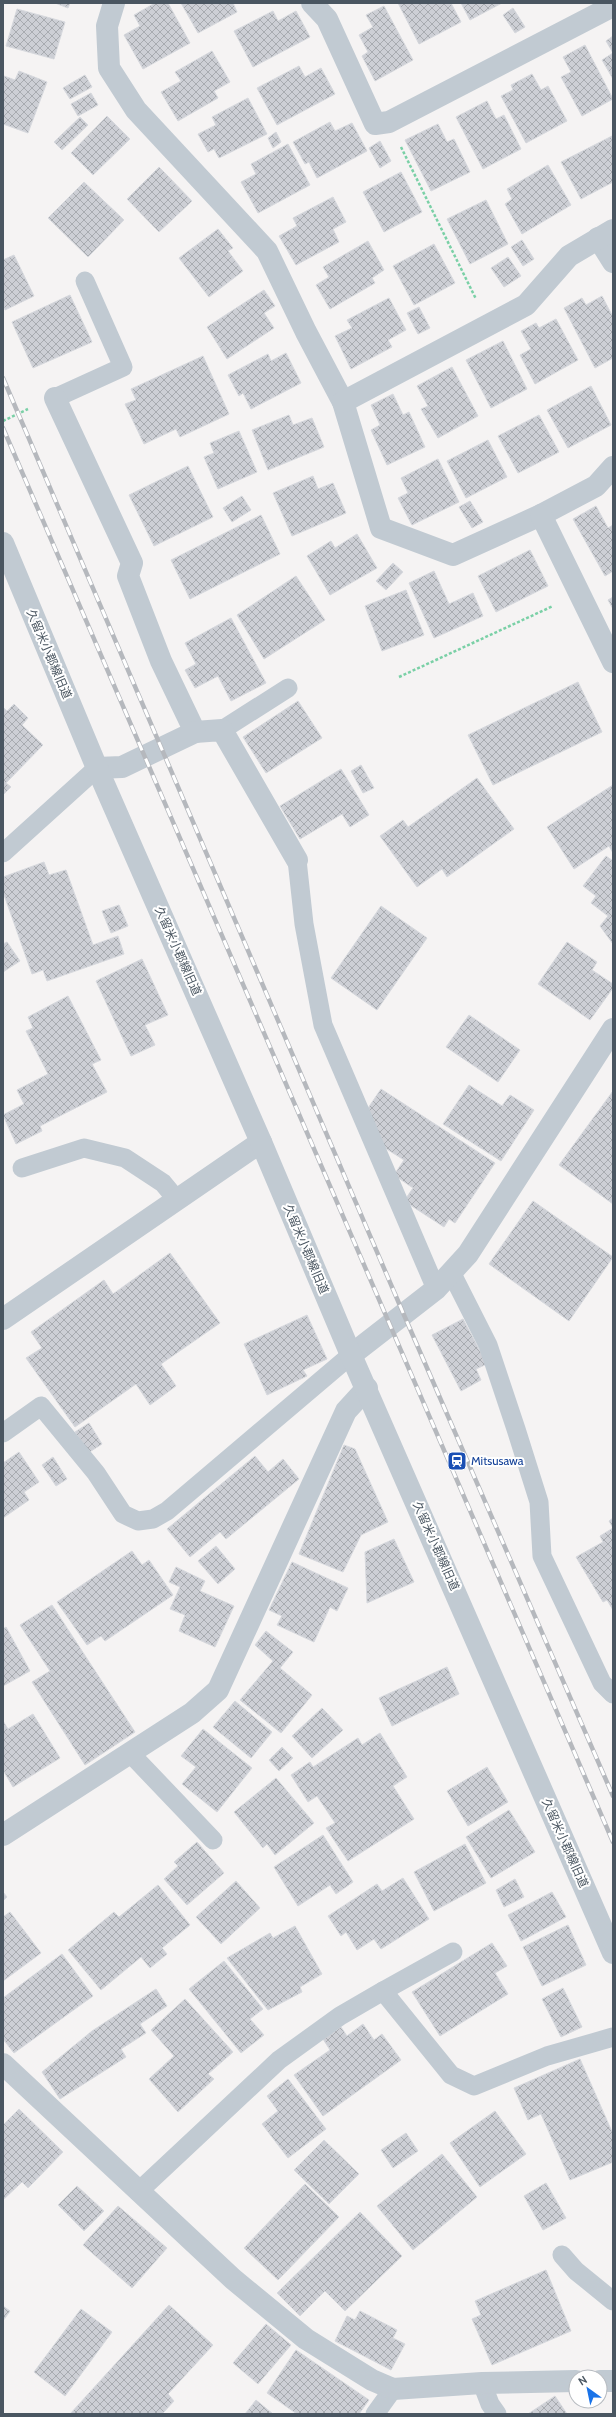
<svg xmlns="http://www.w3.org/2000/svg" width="616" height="2417" viewBox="0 0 616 2417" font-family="Cabin,'Noto Sans JP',sans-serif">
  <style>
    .building { fill: url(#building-cross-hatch); stroke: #d7d9de }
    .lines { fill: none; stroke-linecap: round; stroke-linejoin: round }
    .path { stroke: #7ad0a6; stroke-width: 2.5; stroke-dasharray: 3 2; stroke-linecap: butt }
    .service { stroke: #c1cad2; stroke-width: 19 }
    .minor { stroke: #c1cad2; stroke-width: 22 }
    .tertiary { stroke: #c1cad2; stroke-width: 22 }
    .rail-casing { stroke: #b5b8bd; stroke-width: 4.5 }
    .rail { stroke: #fff; stroke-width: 3; stroke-dasharray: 9; stroke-linecap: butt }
    .labels { text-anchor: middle; stroke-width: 4; stroke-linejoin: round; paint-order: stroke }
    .street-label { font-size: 12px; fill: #4a5661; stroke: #fff }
    .transit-label { font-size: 12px; fill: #164399; stroke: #fff; text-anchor: start }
  </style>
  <defs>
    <pattern id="building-cross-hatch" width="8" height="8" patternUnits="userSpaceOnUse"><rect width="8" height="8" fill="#cdcfd5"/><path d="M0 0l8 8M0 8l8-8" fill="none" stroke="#a8abb0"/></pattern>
  </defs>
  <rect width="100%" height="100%" fill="#f5f3f3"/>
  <!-- building -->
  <g class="building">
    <polygon points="55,3 70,3 68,8"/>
    <polygon points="155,3 168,3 190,43 143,69 124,35 140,26 134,15"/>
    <polygon points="181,3 233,3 237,12 198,33"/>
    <polygon points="398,3 451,3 461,22 419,44"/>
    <polygon points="461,3 502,3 470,20"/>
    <polygon points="384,6 413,60 375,81 362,56 368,52 359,35 373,27 366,15"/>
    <polygon points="513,8 525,27 515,33 503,15"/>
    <polygon points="17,9 65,22 54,59 6,46"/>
    <polygon points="273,11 278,21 296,11 310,37 253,67 234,31"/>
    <polygon points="613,36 613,79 602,60 613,53 606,41"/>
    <polygon points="585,45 613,99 582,116 561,77 571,72 563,57"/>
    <polygon points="212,51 230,82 214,91 218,98 178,121 161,92 181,81 175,72"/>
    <polygon points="299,66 305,77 321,68 335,94 277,125 257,88"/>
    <polygon points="19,71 47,82 28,133 3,124 3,80 4,76 15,80"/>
    <polygon points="532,74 541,90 548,86 567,121 526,143 501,96 513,90 511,85"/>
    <polygon points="85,75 92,87 70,99 63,88"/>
    <polygon points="91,93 98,105 78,116 71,104"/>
    <polygon points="248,98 267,134 219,158 214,149 208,152 198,134 216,125 212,117"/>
    <polygon points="487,101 496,119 504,115 521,149 483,169 456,117"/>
    <polygon points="107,116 130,139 93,175 71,153"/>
    <polygon points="80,117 88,125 62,150 54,142"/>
    <polygon points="330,122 335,131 352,123 367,151 317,178 309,162 305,164 293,142"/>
    <polygon points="438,124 447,142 454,139 470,172 431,191 405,140"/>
    <polygon points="276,132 281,142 273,148 268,138"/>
    <polygon points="612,136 613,182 581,199 561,162"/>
    <polygon points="380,141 391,161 380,168 369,148"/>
    <polygon points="288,144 310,185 258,213 241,182 256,174 251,164"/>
    <polygon points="548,165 571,205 522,234 505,204 512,199 507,189"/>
    <polygon points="159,167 192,201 159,232 127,199"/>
    <polygon points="401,172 422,212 384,232 363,192"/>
    <polygon points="84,182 124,220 88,257 48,218"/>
    <polygon points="333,197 346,222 333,229 339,242 296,265 279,236 297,226 293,218"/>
    <polygon points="486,200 508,244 470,264 447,219"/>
    <polygon points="218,229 233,248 228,251 243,271 209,297 179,258"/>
    <polygon points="522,240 534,259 523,266 511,247"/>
    <polygon points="368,241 384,270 372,278 375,283 330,309 316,285 329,277 323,267"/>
    <polygon points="434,244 455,283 414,305 393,266"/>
    <polygon points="14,255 34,296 5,310 3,305 3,260"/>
    <polygon points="508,257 521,276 504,287 491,268"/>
    <polygon points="264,290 275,306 264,313 274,328 227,359 207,327"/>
    <polygon points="70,295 92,342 33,368 12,322"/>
    <polygon points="602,296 613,317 613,358 595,368 564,308 582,298 586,305"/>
    <polygon points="389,298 406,330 388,340 392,347 351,369 335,336 352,328 347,320"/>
    <polygon points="419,307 430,328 418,334 407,313"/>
    <polygon points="556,319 578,360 535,384 520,355 531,349 521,331 536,323 539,328"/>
    <polygon points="503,341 527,389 491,408 466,360"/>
    <polygon points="286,353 301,383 251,409 243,393 239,396 228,375 268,354 271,361"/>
    <polygon points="203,356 229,414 180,437 176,429 144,444 125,404 136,400 131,389"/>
    <polygon points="452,367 478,416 438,438 421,409 428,406 417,386"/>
    <polygon points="591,386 611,425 568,448 547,410"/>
    <polygon points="393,394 403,415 409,412 425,447 387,465 371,430 380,425 371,405"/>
    <polygon points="289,415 293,425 312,418 324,447 268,470 252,430"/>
    <polygon points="539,415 559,452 518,473 498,436"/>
    <polygon points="239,431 257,472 218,489 204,457 214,453 210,443"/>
    <polygon points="488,440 507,477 466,498 447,461"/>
    <polygon points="438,459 459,502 412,525 398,498 408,493 401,478"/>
    <polygon points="188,466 213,517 154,546 129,495"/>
    <polygon points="313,476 318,489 333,483 346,513 292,536 273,493"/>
    <polygon points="242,496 251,510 232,522 223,508"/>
    <polygon points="470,501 483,522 472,528 459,507"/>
    <polygon points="596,506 608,528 613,525 613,571 605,576 573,519"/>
    <polygon points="261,515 280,554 190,599 171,560"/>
    <polygon points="357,534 377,568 330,595 307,556 331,541 335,548"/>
    <polygon points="530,550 548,586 496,612 478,576"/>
    <polygon points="393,563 403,572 386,590 376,581"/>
    <polygon points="434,571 449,604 473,593 483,616 434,638 409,583"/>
    <polygon points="296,576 325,620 264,659 237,615"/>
    <polygon points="406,590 424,635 382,651 365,606"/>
    <polygon points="613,597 613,609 608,600"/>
    <polygon points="231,618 266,683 231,701 218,676 195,688 185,670 196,664 185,643"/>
    <polygon points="578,682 602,732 493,785 468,735"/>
    <polygon points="298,701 322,738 266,773 243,737"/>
    <polygon points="14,704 28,718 22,725 43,745 6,783 11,787 3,795 3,707 7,711"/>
    <polygon points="361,765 374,788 363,793 351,771"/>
    <polygon points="341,769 369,815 350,827 342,814 300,839 280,806"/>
    <polygon points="477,778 514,829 447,877 442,869 417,887 380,836 403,820 408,827"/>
    <polygon points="613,785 613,853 609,846 574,869 547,827"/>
    <polygon points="606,856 613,861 613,944 600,926 608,916 591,903 596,896 583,886"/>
    <polygon points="44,862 49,875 66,870 93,945 118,936 124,954 47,981 43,970 32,974 3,892 3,877"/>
    <polygon points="119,905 128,926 111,933 102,911"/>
    <polygon points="381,906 427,938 377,1010 331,978"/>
    <polygon points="7,942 20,961 3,972 3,944"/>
    <polygon points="567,942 597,962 592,970 613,984 613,988 590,1020 538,984"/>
    <polygon points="142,959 168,1015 145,1025 155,1045 131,1056 96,981"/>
    <polygon points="68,996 101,1060 92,1064 107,1092 40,1126 42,1131 16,1144 3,1115 24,1104 17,1090 48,1074 26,1031 33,1028 28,1017"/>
    <polygon points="469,1015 520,1050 498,1082 446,1047"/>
    <polygon points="469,1085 502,1106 510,1095 534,1110 501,1161 443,1124"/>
    <polygon points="381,1089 495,1163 455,1223 449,1219 444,1227 404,1201 413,1188 394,1175 404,1160 385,1148 366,1111"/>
    <polygon points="613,1091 613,1204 559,1165"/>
    <polygon points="533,1201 613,1257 569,1321 489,1264"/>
    <polygon points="170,1253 220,1323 161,1364 176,1386 150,1405 136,1384 75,1427 26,1358 42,1348 31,1332 104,1280 113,1294"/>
    <polygon points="307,1315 327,1359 303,1370 307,1376 267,1395 244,1344"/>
    <polygon points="463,1319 487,1364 476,1369 481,1380 461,1391 432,1335"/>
    <polygon points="89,1423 102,1444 88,1453 75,1432"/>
    <polygon points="344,1445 355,1449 388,1522 361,1535 343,1572 299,1554"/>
    <polygon points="19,1452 39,1482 24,1492 29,1500 3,1518 3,1463"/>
    <polygon points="255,1456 268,1472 283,1459 299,1479 226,1539 220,1532 190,1557 167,1529"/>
    <polygon points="53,1457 67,1479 56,1486 42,1465"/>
    <polygon points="613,1518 613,1528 609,1521"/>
    <polygon points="613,1528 613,1610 607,1600 603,1602 576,1557 603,1542 600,1536"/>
    <polygon points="394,1539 414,1582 367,1603 365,1552"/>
    <polygon points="216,1546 235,1569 218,1584 198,1561"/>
    <polygon points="132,1551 142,1565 149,1560 173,1595 105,1641 101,1636 87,1645 57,1602"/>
    <polygon points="292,1562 348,1588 337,1611 330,1607 314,1642 277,1625 282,1616 269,1610"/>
    <polygon points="176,1567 205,1581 200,1591 234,1606 215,1647 179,1631 185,1615 170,1609 180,1587 169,1582"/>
    <polygon points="52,1605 135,1732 85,1765 32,1682 50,1671 20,1625"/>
    <polygon points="6,1627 30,1671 3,1686 3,1629"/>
    <polygon points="266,1631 293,1652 280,1668 312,1695 281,1733 240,1700 273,1661 255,1645"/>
    <polygon points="447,1667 459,1694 392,1726 379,1698"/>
    <polygon points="235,1701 272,1732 251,1758 213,1727"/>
    <polygon points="322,1708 343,1730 312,1758 292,1736"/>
    <polygon points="33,1714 60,1758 13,1787 3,1770 3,1721 8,1729"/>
    <polygon points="203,1729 252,1768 217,1812 182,1784 196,1767 181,1756"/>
    <polygon points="380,1733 407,1777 393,1786 414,1819 348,1861 326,1828 335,1823 317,1796 308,1802 291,1775 310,1762 313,1767 358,1738 362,1745"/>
    <polygon points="282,1747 293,1758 279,1771 269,1760"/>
    <polygon points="487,1767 508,1802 468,1826 447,1791"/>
    <polygon points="276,1778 314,1823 275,1855 267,1844 263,1848 234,1812"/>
    <polygon points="509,1810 535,1852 491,1878 466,1837"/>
    <polygon points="323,1835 353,1882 336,1894 330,1885 298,1906 274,1867"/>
    <polygon points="197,1842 224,1873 187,1905 164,1879 178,1866 174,1862"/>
    <polygon points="465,1844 486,1883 434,1911 414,1872"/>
    <polygon points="403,1878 429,1919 381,1949 374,1939 357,1950 346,1932 341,1936 328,1916 377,1884 382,1891"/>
    <polygon points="515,1879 524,1897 504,1907 496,1890"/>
    <polygon points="236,1881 260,1908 221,1944 196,1917"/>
    <polygon points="158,1885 190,1925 162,1948 167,1954 150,1968 141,1957 101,1990 68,1950 114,1912 119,1917"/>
    <polygon points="3,1892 7,1897 3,1901"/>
    <polygon points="552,1892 566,1917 521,1941 508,1915"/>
    <polygon points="10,1912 41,1953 3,1981 3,1917"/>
    <polygon points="568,1925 586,1965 542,1986 523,1947"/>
    <polygon points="295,1926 322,1974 300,1987 302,1992 268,2010 227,1958 270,1933 273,1938"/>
    <polygon points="492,1943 507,1966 495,1973 508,1994 440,2036 412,1992"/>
    <polygon points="62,1954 93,1996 14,2053 3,2039 3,1998"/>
    <polygon points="224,1961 263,2009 250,2019 264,2035 241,2053 189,1989"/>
    <polygon points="563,1988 582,2027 561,2037 542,1999"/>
    <polygon points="156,1989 167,2006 140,2024 146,2033 121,2049 126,2057 60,2099 42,2072 92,2031"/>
    <polygon points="185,1999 233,2052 208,2074 214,2079 178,2112 149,2079 174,2056 151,2030"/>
    <polygon points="363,2024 374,2040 382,2034 401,2060 323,2116 294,2075 330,2050 323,2039 341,2027 347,2036"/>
    <polygon points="580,2059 613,2134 613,2162 570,2180 541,2114 528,2120 514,2088"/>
    <polygon points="288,2079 326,2129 288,2158 262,2124 278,2111 267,2096"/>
    <polygon points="19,2109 63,2152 28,2188 22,2182 3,2200 3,2125"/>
    <polygon points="495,2111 526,2154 480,2187 450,2143"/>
    <polygon points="406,2133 418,2151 393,2168 381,2150"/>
    <polygon points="324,2140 359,2174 329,2204 294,2170"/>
    <polygon points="442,2154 477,2197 413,2250 377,2206"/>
    <polygon points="546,2183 566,2218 543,2230 524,2196"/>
    <polygon points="305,2184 339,2217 278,2280 244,2248"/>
    <polygon points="77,2186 104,2211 84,2231 58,2205"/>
    <polygon points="118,2206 167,2248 132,2288 83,2245"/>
    <polygon points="360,2212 402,2256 345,2311 325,2291 300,2316 277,2293"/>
    <polygon points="546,2270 571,2331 492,2365 472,2319 481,2315 475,2301"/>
    <polygon points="169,2305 213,2345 168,2394 174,2401 162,2414 70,2414"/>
    <polygon points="3,2306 10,2311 3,2321"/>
    <polygon points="81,2309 112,2332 65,2396 34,2372"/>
    <polygon points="360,2311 397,2330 393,2338 405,2344 391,2370 335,2341 347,2316 355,2320"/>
    <polygon points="266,2324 291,2345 258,2384 233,2363"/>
    <polygon points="296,2350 369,2400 359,2414 297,2414 267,2393"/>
    <polygon points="555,2396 567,2414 528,2414"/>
    <polygon points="256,2400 273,2414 245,2414"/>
  </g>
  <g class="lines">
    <!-- path -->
    <g class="path">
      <polyline points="401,147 476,299"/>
      <polyline points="3,421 28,409"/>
      <polyline points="399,677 553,606"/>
    </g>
    <!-- service -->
    <g class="service">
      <polyline points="55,398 123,367 85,281"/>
      <polyline points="222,730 288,688"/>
      <polyline points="3,853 97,768"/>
      <polyline points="297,860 304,924 323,1025 436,1289"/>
      <polyline points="22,1168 84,1148 125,1158 163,1183 177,1200"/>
      <polyline points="452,1274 488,1345 516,1429 539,1502 542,1556 602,1683 613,1694"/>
      <polyline points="3,1433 41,1406 96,1473 123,1514 138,1521 153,1519 167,1511 351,1355"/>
      <polyline points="130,1753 213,1840"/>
      <polyline points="383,1991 453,1952"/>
      <polyline points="138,2192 279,2060 340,2016 383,1991 451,2075 474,2086 547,2056 613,2037"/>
      <polyline points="562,2255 576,2271 613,2301"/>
      <polyline points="482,2383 490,2404 497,2414"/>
      <polyline points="375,2414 393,2389"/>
    </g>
    <!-- minor -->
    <g class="minor">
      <polyline points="114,3 107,26 109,68 136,110 267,251 306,332 343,402 381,528 453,555 541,515 596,486 613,467"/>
      <polyline points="312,3 327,19 375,124 389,122 613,6"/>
      <polyline points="598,238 613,262"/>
      <polyline points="55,398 132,563 128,576 161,661 195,732 222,730 297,860"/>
      <polyline points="343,402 526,305 569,256 613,230"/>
      <polyline points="541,515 613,662"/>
      <polyline points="97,768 122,767 195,732"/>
      <polyline points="3,1319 261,1142"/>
      <polyline points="351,1355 436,1289 468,1254 613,1029"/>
      <polyline points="3,1835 192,1713 218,1690 346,1411 367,1388"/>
      <polyline points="3,2064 233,2279 306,2339 372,2380 393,2389 482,2383 576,2381"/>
      <polyline points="600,2381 613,2381"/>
    </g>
    <!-- tertiary -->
    <polyline class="tertiary" points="3,543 97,768 261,1142 351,1355 613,1953"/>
    <!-- rail casing -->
    <g class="rail-casing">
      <g id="rail">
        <polyline points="3,378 404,1315 613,1796"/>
        <polyline points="3,428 613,1842"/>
      </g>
    </g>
    <!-- rail -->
    <use href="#rail" class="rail"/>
  </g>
  <!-- icons -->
  <defs>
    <g id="station-square" transform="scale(1)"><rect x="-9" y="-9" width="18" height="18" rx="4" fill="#1a4fb4" stroke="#fff"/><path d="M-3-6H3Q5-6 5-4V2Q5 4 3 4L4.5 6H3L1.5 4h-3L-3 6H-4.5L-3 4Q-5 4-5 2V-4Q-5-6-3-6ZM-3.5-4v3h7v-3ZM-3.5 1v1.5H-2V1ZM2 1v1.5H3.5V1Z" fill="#fff"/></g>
  </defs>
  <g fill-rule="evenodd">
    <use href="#station-square" x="457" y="1461"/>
  </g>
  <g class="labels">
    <!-- street labels -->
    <g class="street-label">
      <text transform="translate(49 654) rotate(67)" y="4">久留米小郡線旧道</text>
      <text transform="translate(178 951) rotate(66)" y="4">久留米小郡線旧道</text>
      <text transform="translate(306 1249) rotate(67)" y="4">久留米小郡線旧道</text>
      <text transform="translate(436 1546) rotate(66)" y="4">久留米小郡線旧道</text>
      <text transform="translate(565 1843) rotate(66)" y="4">久留米小郡線旧道</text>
    </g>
    <!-- transit labels -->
    <g class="transit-label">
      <text x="471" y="1465">Mitsusawa</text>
    </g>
  </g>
  <!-- border -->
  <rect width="616" height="2417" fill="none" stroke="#4a5661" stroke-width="8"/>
  <!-- north arrow -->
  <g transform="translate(588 2389) rotate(327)"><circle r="19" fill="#ffffff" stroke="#b7bbc0"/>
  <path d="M0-3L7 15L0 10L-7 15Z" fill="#1a73e8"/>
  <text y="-6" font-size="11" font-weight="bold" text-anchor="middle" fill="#4a5661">N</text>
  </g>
</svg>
